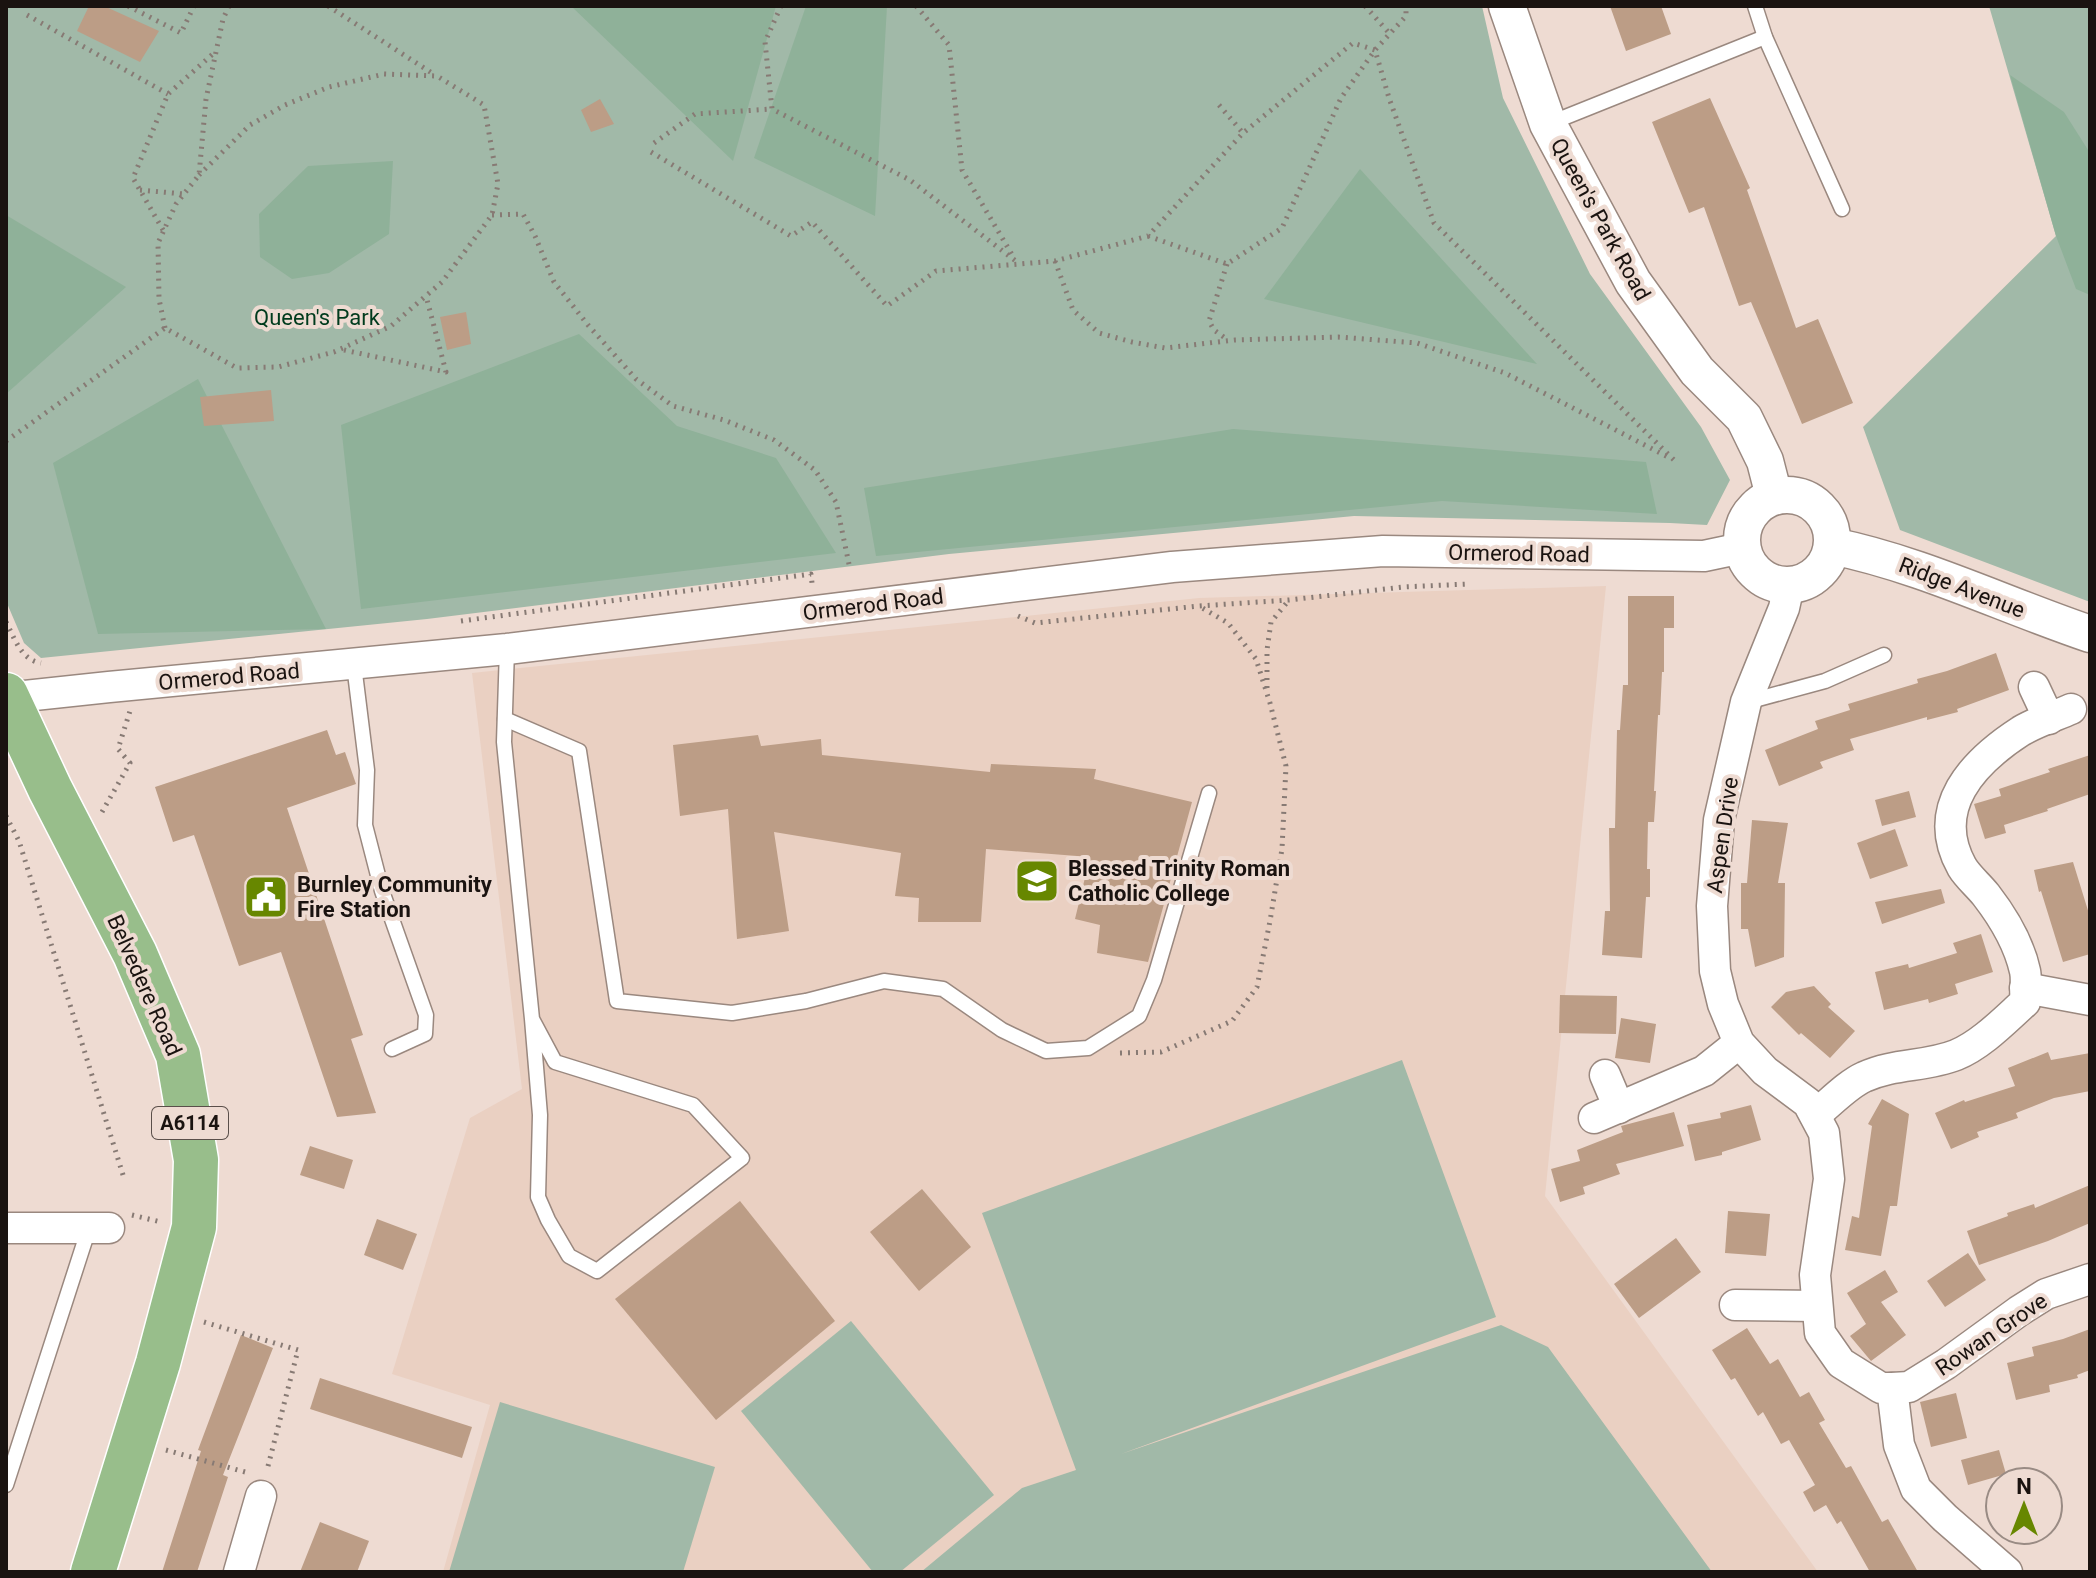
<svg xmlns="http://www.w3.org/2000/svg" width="2096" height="1578" viewBox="0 0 2096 1578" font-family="Roboto,sans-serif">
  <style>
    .built { fill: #ead0c2 }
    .green { fill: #a1b9a8 }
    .forest { fill: #8fb199 }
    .building { fill: #bc9d86 }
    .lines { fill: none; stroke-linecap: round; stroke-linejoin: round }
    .service-casing { stroke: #9a887f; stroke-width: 17 }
    .minor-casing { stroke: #9a887f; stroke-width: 33 }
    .tertiary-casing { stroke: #9a887f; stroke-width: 39 }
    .trunk-casing { stroke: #fff; stroke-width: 47 }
    .path { stroke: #877a74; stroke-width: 5; stroke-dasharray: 2 6; stroke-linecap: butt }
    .service { stroke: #fff; stroke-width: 14 }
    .minor { stroke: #fff; stroke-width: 30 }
    .tertiary { stroke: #fff; stroke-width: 36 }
    .trunk { stroke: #98be8b; stroke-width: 44 }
    .labels { text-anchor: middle; stroke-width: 8; stroke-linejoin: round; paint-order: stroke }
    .shield { fill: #eedbd2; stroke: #5a4f4a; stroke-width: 2 }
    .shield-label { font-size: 20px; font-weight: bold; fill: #1a1310 }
    .street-label { font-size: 22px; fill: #1a1310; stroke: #eedbd2 }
    .park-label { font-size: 22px; fill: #003b1d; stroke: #eedbd2 }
    .poi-label { font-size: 22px; font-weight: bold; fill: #1a1310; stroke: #eedbd2; text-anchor: start }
  </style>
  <rect width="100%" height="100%" fill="#eedbd2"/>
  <!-- built -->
  <polygon class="built" points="1606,586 1545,1196 1818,1572 443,1572 490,1405 392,1374 470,1118 522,1089 472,673 1199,598"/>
  <!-- green -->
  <g class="green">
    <polygon points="6,6 1482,6 1503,98 1590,274 1701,427 1730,480 1707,525 1670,523 1354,516 949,554 427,619 41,658 24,643 6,601"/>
    <polygon points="1989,6 2090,6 2090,602 1900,530 1863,427 2056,236"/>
    <polygon points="1402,1060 1496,1317 1121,1454 1501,1325 1548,1347 1712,1572 921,1572 1022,1488 1076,1470 982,1213"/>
    <polygon points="851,1321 994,1495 900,1572 873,1572 741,1411"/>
    <polygon points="500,1402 715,1467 683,1572 449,1572"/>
  </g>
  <!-- forest -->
  <g class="forest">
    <polygon points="571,6 776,6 733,161"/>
    <polygon points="806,6 887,6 875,216 754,158"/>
    <polygon points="2010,75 2064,112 2090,153 2090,295 2076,289 2056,236"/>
    <polygon points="393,161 389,234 329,273 292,279 260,257 259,214 308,166"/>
    <polygon points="1360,169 1537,364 1264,299"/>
    <polygon points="6,215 126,287 6,394"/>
    <polygon points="579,334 677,426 776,458 836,553 361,609 341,425"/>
    <polygon points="198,379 326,629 98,634 53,463"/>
    <polygon points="1233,429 1646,462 1657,514 1442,501 876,556 864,488"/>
  </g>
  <!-- building -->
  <g class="building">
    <polygon points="89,6 104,6 159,31 140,62 77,31"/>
    <polygon points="1610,6 1661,6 1671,34 1626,51"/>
    <polygon points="1710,98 1750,188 1747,190 1796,328 1818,319 1853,403 1802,424 1751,302 1739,306 1704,207 1689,213 1652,122"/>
    <polygon points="600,99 614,124 591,132 581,110"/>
    <polygon points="466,312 471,344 447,350 440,317"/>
    <polygon points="271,390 274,421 204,426 200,397"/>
    <polygon points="1628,596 1674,596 1674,628 1664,628 1664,672 1662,672 1660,715 1658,715 1654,791 1656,791 1654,822 1648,822 1647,869 1650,869 1650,897 1646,897 1642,958 1602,955 1605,911 1610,911 1609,828 1615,828 1617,730 1620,730 1623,685 1628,685"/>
    <polygon points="1996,653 2009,690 1957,709 1958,712 1927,720 1927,717 1850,739 1854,750 1820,762 1823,768 1779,786 1765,750 1818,729 1815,721 1850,710 1848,704 1918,683 1917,679 1947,671"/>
    <polygon points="327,730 336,755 345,752 356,784 287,808 363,1035 351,1039 376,1113 337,1117 281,952 239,966 194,835 173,842 155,787"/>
    <polygon points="758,735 761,746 821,739 822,755 990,772 991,764 1096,769 1094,779 1192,802 1148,962 1097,953 1100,925 1075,919 1090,857 986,849 981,922 918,922 919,898 895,896 901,853 774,832 789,931 737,939 728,809 680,816 673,745"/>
    <polygon points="2090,755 2090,794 2047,809 2048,811 2004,825 2006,833 1985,839 1974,804 2001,796 1999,789 2050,772 2048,769"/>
    <polygon points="1909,791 1916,817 1882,826 1875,800"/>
    <polygon points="1752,820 1788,823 1778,883 1785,883 1784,957 1755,967 1748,929 1741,929 1741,883 1747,883"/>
    <polygon points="1895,829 1908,866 1870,879 1857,843"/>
    <polygon points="2073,862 2090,917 2090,954 2063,962 2041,891 2039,892 2034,870"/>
    <polygon points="1941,889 1945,903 1882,924 1875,902"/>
    <polygon points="1981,934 1993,972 1955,984 1958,994 1929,1003 1928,999 1884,1010 1875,972 1908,964 1909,968 1957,953 1953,943"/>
    <polygon points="1814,986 1831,1004 1828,1007 1855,1031 1830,1058 1801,1033 1799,1035 1771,1007 1786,992"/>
    <polygon points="1560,995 1617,996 1616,1034 1559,1033"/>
    <polygon points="1621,1018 1656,1024 1650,1063 1615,1058"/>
    <polygon points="2048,1052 2051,1060 2090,1053 2090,1091 2054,1098 2016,1113 2018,1118 1977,1132 1979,1137 1951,1149 1935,1113 1964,1100 1965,1102 2015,1086 2008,1068"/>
    <polygon points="1882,1099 1909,1114 1897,1206 1890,1206 1881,1256 1845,1250 1852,1216 1859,1218 1872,1126 1868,1124"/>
    <polygon points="1751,1105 1761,1140 1722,1152 1722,1155 1695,1161 1687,1125 1721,1118 1720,1113"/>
    <polygon points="1674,1112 1684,1146 1616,1164 1620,1174 1583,1187 1585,1194 1560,1202 1551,1169 1580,1161 1577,1150 1623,1132 1621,1126"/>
    <polygon points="310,1146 353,1160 344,1189 300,1175"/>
    <polygon points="2090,1185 2090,1223 2048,1241 1979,1265 1967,1231 2008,1216 2007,1213 2034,1204 2035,1208"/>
    <polygon points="922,1189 971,1247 919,1291 870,1232"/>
    <polygon points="740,1201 835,1321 716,1420 615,1299"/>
    <polygon points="1728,1211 1770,1214 1766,1256 1725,1253"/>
    <polygon points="377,1219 417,1234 403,1270 364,1255"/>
    <polygon points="1676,1238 1701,1272 1639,1318 1614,1284"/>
    <polygon points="1968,1253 1986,1280 1945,1307 1927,1281"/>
    <polygon points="1885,1270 1898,1292 1881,1302 1906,1335 1871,1361 1850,1336 1866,1324 1847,1293"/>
    <polygon points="1747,1328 1770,1364 1778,1359 1800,1397 1809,1392 1825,1420 1819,1423 1846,1468 1851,1466 1882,1522 1888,1519 1918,1572 1870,1572 1841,1521 1837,1524 1826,1505 1814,1512 1803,1492 1815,1485 1789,1440 1781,1444 1763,1412 1758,1416 1735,1378 1731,1380 1712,1350"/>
    <polygon points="2090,1329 2090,1370 2077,1375 2078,1378 2049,1385 2050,1392 2016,1400 2007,1363 2034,1356 2032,1347 2063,1339"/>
    <polygon points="241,1335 273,1348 223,1475 228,1477 197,1572 162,1572 201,1451 198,1450"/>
    <polygon points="320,1378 472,1427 462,1458 310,1409"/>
    <polygon points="1956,1393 1967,1438 1931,1447 1920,1402"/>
    <polygon points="1999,1450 2006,1474 1968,1485 1961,1460"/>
    <polygon points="320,1522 369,1541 357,1572 300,1572"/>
  </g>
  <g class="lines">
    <!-- service casing -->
    <g class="service-casing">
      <g id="service">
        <polyline points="1755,6 1765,37 1842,209"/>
        <polyline points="1548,124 1765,37"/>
        <polyline points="507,649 504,742 532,1019 555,1062 693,1105 742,1158 597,1271 569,1256 548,1220 538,1197 540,1115 532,1019"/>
        <polyline points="354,665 367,770 365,825 382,891 426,1015 425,1034 392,1049"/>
        <polyline points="1747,702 1825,681 1884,655"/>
        <polyline points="505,719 579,751 617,1001 732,1013 806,1001 884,981 943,989 1002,1030 1046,1051 1088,1048 1139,1016 1154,980 1209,793"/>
        <polyline points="6,1485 89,1228"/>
      </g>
    </g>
    <!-- minor casing -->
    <g class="minor-casing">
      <g id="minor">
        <polyline points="1789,585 1784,608 1746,702 1719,820 1712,906 1715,971 1723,1004 1739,1043 1765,1071 1808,1103 1824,1133 1829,1179 1815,1275 1820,1333 1841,1363 1881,1388 1892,1388 1899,1445 1916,1489 1945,1518 2007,1572"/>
        <polyline points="2034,687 2049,719"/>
        <polyline points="6,698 109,687 507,649 1172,567 1383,551 1704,556 1742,548"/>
        <polyline points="2025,988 2090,1000"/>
        <polyline points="1605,1075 1619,1108"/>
        <path d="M1815,1115C1829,1104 1848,1084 1864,1077C1894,1063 1926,1067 1956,1055C1981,1045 2005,1020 2025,1002C2025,992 2027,980 2025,971C2019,944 2003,917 1986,895C1978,885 1968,877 1962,867C1929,808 1973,762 2021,731C2036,722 2055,716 2071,709"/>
        <polyline points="1594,1118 1704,1071 1739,1043"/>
        <polyline points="6,1228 109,1228"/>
        <polyline points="1735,1305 1817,1306"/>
        <polyline points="1892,1388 1909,1387 1946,1364 2019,1311 2046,1294 2090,1279"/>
        <polyline points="239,1572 261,1496"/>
      </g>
    </g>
    <!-- tertiary casing -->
    <g class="tertiary-casing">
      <g id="tertiary">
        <polyline points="1507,6 1548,124 1633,282 1697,371 1744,418 1765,461 1774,496"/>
        <circle cx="1787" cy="540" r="45"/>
        <path d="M1832,546C1921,564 2004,605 2090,634"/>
      </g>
    </g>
    <!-- trunk casing -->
    <g class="trunk-casing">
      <polyline id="trunk" points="6,695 50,789 135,954 178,1055 196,1160 194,1227 158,1363 93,1572"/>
    </g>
    <!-- path -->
    <g class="path">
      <polyline points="128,6 181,33 194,6"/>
      <polyline points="328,6 435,75"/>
      <polyline points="781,6 765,42 772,109 910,180 1017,262"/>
      <polyline points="916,6 949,45 962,170 1014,258"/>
      <polyline points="1365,6 1390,34"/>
      <polyline points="27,15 168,94"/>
      <polyline points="1219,105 1243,133"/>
      <polyline points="654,143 695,114 772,109"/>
      <polyline points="651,152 791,236 812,222 887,306 936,271 1055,261 1148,236 1243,133 1353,43 1375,50 1389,98 1434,223 1674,460"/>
      <polyline points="140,190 184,194"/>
      <polyline points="492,215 523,214 535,236 554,282 588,325 636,379 673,406 724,420 774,440 815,470 836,502 850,569"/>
      <polyline points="163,230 133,178 168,94 215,52"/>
      <polyline points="1148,236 1227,264 1282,228 1341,98 1375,50 1406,16 1406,6"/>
      <polyline points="1055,261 1073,310 1099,333 1132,342 1165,348 1235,340 1338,337 1417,343 1505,373 1668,457"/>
      <polyline points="1227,264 1209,321 1214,330 1228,340"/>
      <polyline points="165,328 159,299 158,243 176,204 199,175 206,99 223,19 229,6"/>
      <polyline points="344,350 446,372 426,296"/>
      <polyline points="6,441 165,328 237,368 278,367 334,352 391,326 442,282 492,215 498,184 484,105 437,76 384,74 329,87 285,105 250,125 199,175"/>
      <polyline points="1018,616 1035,623 1199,606 1289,600 1403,587 1468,584"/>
      <polyline points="461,621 811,574 812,583"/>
      <path d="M6,622C15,639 21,660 41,663"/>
      <polyline points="1267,688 1267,650 1271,622 1289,600"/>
      <polyline points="102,812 130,763 118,749 130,711"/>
      <polyline points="6,816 19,841 123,1175"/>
      <polyline points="1120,1053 1161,1052 1232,1021 1257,987 1270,921 1282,849 1286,766 1270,703 1256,659 1228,623 1199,606"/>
      <polyline points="132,1215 161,1222"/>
      <polyline points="204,1322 298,1350 267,1470"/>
      <polyline points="166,1450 245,1472"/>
    </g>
    <!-- service -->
    <use href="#service" class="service"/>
    <!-- minor -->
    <use href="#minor" class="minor"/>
    <!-- tertiary -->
    <use href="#tertiary" class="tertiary"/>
    <!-- trunk -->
    <use href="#trunk" class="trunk"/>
  </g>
  <!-- icons -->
  <defs>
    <g id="school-square" transform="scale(2.3)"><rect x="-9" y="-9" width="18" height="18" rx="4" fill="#678700" stroke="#eedbd2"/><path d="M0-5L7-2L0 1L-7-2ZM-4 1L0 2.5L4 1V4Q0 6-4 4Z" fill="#fff"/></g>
    <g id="civic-square" transform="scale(2.3)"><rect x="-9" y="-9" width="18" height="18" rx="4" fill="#678700" stroke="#eedbd2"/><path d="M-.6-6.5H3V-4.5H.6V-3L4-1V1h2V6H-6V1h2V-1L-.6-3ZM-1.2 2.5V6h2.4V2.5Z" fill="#fff"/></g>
  </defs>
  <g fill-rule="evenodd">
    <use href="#school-square" x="1037" y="881"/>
    <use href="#civic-square" x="266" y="897"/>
  </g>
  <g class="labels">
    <!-- shield labels -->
    <rect class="shield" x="152" y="1107" width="76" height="32" rx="6"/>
    <g class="shield-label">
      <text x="190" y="1130">A6114</text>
    </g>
    <!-- street labels -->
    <g class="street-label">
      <text transform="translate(1601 219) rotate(61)" y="8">Queen's Park Road</text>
      <text transform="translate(1519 553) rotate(1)" y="8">Ormerod Road</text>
      <text transform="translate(1962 587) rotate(21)" y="8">Ridge Avenue</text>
      <text transform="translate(873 604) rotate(-7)" y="8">Ormerod Road</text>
      <text transform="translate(229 676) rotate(-5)" y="8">Ormerod Road</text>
      <text transform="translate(1722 835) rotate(-82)" y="8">Aspen Drive</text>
      <text transform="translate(145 985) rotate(66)" y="8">Belvedere Road</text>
      <text transform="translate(1991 1334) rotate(-34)" y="8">Rowan Grove</text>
    </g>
    <!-- park labels -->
    <g class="park-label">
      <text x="317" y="325">Queen's Park</text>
    </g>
    <!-- poi labels -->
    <g class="poi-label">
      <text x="1068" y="876">Blessed Trinity Roman<tspan x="1068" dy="25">Catholic College</tspan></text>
      <text x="297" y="892">Burnley Community<tspan x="297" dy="25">Fire Station</tspan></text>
    </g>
  </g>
  <!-- border -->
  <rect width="2096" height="1578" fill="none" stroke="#1a1310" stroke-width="16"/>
  <!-- north arrow -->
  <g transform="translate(2024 1506)"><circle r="38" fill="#eedbd2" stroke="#998b84" stroke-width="2"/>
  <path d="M0-6L14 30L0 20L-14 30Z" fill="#678700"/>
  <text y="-12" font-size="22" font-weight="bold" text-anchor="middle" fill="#1a1310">N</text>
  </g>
</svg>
